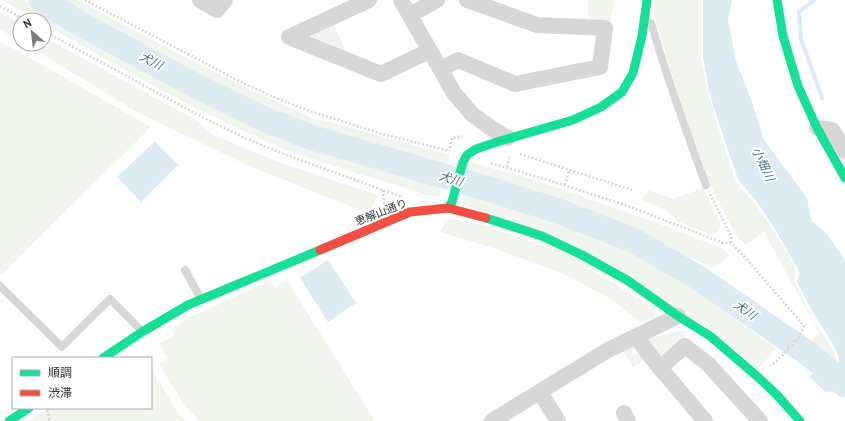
<svg xmlns="http://www.w3.org/2000/svg" width="845" height="421" viewBox="0 0 845 421" font-family="'PT Sans','Noto Sans JP',sans-serif">
  <style>
    .green { fill: #f1f5ed }
    .water { fill: #ddebf3 }
    .lines { fill: none; stroke-linecap: round; stroke-linejoin: round }
    .stream { stroke: #ddebf3; stroke-width: 4 }
    .river { stroke: #ddebf3; stroke-width: 25 }
    .path { stroke: #d6d6d6; stroke-width: 2.5; stroke-dasharray: 2 2; stroke-linecap: butt }
    .lane { stroke: #d7d7d7; stroke-width: 8 }
    .street { stroke: #d7d7d7; stroke-width: 16 }
    .fast { stroke: #16e098; stroke-width: 9 }
    .jam { stroke: #f24e42; stroke-width: 9 }
    .labels { text-anchor: middle; stroke-width: 4; stroke-linejoin: round; paint-order: stroke }
    .street-label { font-size: 11px; fill: #333; stroke: #fff }
    .water-label { font-size: 12px; font-style: italic; fill: #3f7597; stroke: #fff }
  </style>
  <rect width="100%" height="100%" fill="#fff"/>
  <!-- green -->
  <g class="green">
    <polygon points="2,0 25,0 77,30 237,114 294,139 355,158 413,174 443,180 439,197 418,194 410,189 362,175 283,149 204,112 161,90 44,24 44,20 37,20"/>
    <polygon points="50,0 77,0 175,52 243,86 310,117 450,155 446,171 303,130 234,98 166,64"/>
    <polygon points="588,0 614,0 610,21 594,20 588,16"/>
    <path d="M653,0H701V58L709,96L727,156L738,185L755,204L776,234L795,267L794,280L813,320L830,344L835,355L837,370C829,360 820,350 809,342L819,333L764,232L745,245L738,238L720,205L710,183L687,121L667,59L655,18Z"/>
    <polygon points="0,12 20,24 20,41 0,29"/>
    <polygon points="333,23 348,56 314,40 312,34"/>
    <polygon points="44,37 194,119 213,135 276,161 378,195 368,213 251,167 137,112 25,44 44,44"/>
    <polygon points="0,41 151,127 0,276"/>
    <polygon points="470,162 538,181 668,227 723,249 730,256 713,268 634,232 541,199 466,176"/>
    <polygon points="464,188 514,203 610,243 660,266 776,348 758,370 709,328 460,202"/>
    <path d="M703,188L721,224C720,231 718,233 711,235L679,222L667,211L642,200L649,190L673,199Z"/>
    <polygon points="448,218 487,226 562,252 657,310 654,318 641,323 613,300 568,276 529,261 487,246 440,232"/>
    <polygon points="287,280 375,421 200,421 186,407 159,365 168,358 159,344 174,335 171,329 189,318 269,281 275,287"/>
    <polygon points="681,331 688,335 666,355 660,355 648,344 650,338 664,334"/>
    <polygon points="627,347 635,348 631,351 634,356 639,353 644,360 633,367 622,350"/>
    <polygon points="151,367 178,414 187,421 28,421 48,408 151,408"/>
  </g>
  <!-- water -->
  <g class="water">
    <polygon points="703,0 732,0 728,20 736,61 752,102 764,140 807,198 811,220 827,234 845,260 845,395 840,391 825,392 810,377 823,358 839,372 839,358 833,344 813,313 797,282 800,273 772,224 756,201 738,179 718,121 709,92 703,57"/>
    <polygon points="155,141 178,165 141,202 117,177"/>
    <polygon points="328,260 356,303 328,322 300,278"/>
  </g>
  <g class="lines">
    <!-- stream -->
    <polyline class="stream" points="814,0 799,12 801,39 822,98"/>
    <!-- river -->
    <polyline class="river" points="41,0 86,27 198,87 264,119 310,137 492,190 558,211 633,240 697,277 810,355 845,385"/>
    <!-- path -->
    <g class="path">
      <polyline points="85,0 245,84 278,99 313,112 382,134 450,151"/>
      <polyline points="0,6 25,20"/>
      <polyline points="44,31 200,116 247,139 281,153 402,197"/>
      <polyline points="450,148 452,138 463,136"/>
      <polyline points="520,154 632,190"/>
      <polyline points="491,163 545,179 628,206 723,243 731,243"/>
      <polyline points="507,167 510,156"/>
      <polyline points="565,185 569,170"/>
      <polyline points="383,190 384,204"/>
      <polyline points="710,194 731,236 731,243 743,255 804,326 798,340 794,340 792,345 787,346 790,349 786,350 784,354 771,366"/>
      <polyline points="47,410 50,421"/>
    </g>
    <!-- lane -->
    <g class="lane">
      <path d="M651,23C667,78 686,131 706,185"/>
      <polyline points="185,270 201,299"/>
      <polyline points="0,286 62,347 110,299 142,331"/>
    </g>
    <!-- street -->
    <g class="street">
      <polyline points="200,0 217,10 225,0"/>
      <polyline points="369,0 289,37 381,74 429,51"/>
      <polyline points="401,0 454,93 472,114 491,128 508,138"/>
      <polyline points="410,15 437,0"/>
      <polyline points="441,69 458,60 515,84 600,67 605,28 537,25 467,0"/>
      <polyline points="817,128 832,130 845,151"/>
      <polyline points="636,337 660,368 685,346 708,364 760,421"/>
      <polyline points="660,368 705,421"/>
      <polyline points="540,392 558,421"/>
      <polyline points="624,413 628,421"/>
      <polyline points="492,421 608,350 678,316"/>
    </g>
    <!-- fast -->
    <g class="fast">
      <polyline points="777,0 783,36 798,86 817,128 845,178"/>
      <polyline points="448,208 452,202 463,162 467,155 476,149 500,141 573,120 601,107 622,92 633,73 642,36 647,0"/>
      <polyline points="486,218 542,236 582,255 627,280 678,316 710,336 759,378 777,395 800,421"/>
      <polyline points="103,358 142,332 188,305 320,250"/>
      <polyline points="9,421 29,408"/>
    </g>
    <!-- jam -->
    <polyline class="jam" points="320,250 410,212 448,208 486,218"/>
  </g>
  <g class="labels">
    <!-- street labels -->
    <g class="street-label">
      <text transform="translate(381 212) rotate(-21)" y="4">恵解山通り</text>
    </g>
    <!-- water labels -->
    <g class="water-label">
      <text transform="translate(151 61) rotate(27)" y="4">犬川</text>
      <text transform="translate(763 164) rotate(65)" y="4">小畑川</text>
      <text transform="translate(451 179) rotate(17)" y="4">犬川</text>
      <text transform="translate(745 310) rotate(35)" y="4">犬川</text>
    </g>
  </g>
  <!-- legend -->
  <rect x="12" y="357" width="140" height="52" fill="#ffffff" stroke="#adadad"/>
  <rect x="20" y="370" width="20" height="6" fill="#16e098" stroke="#adadad"/>
  <text x="48" y="377" font-size="12" fill="#333333">順調</text>
  <rect x="20" y="390" width="20" height="6" fill="#f24e42" stroke="#adadad"/>
  <text x="48" y="397" font-size="12" fill="#333333">渋滞</text>
  <!-- north arrow -->
  <g transform="translate(32 32) rotate(332)"><circle r="19" fill="#ffffff" stroke="#adadad"/>
  <path d="M0-3L7 15L0 10L-7 15Z" fill="#7a7a7a"/>
  <text y="-6" font-size="11" font-weight="bold" text-anchor="middle" fill="#333333">N</text>
  </g>
</svg>
